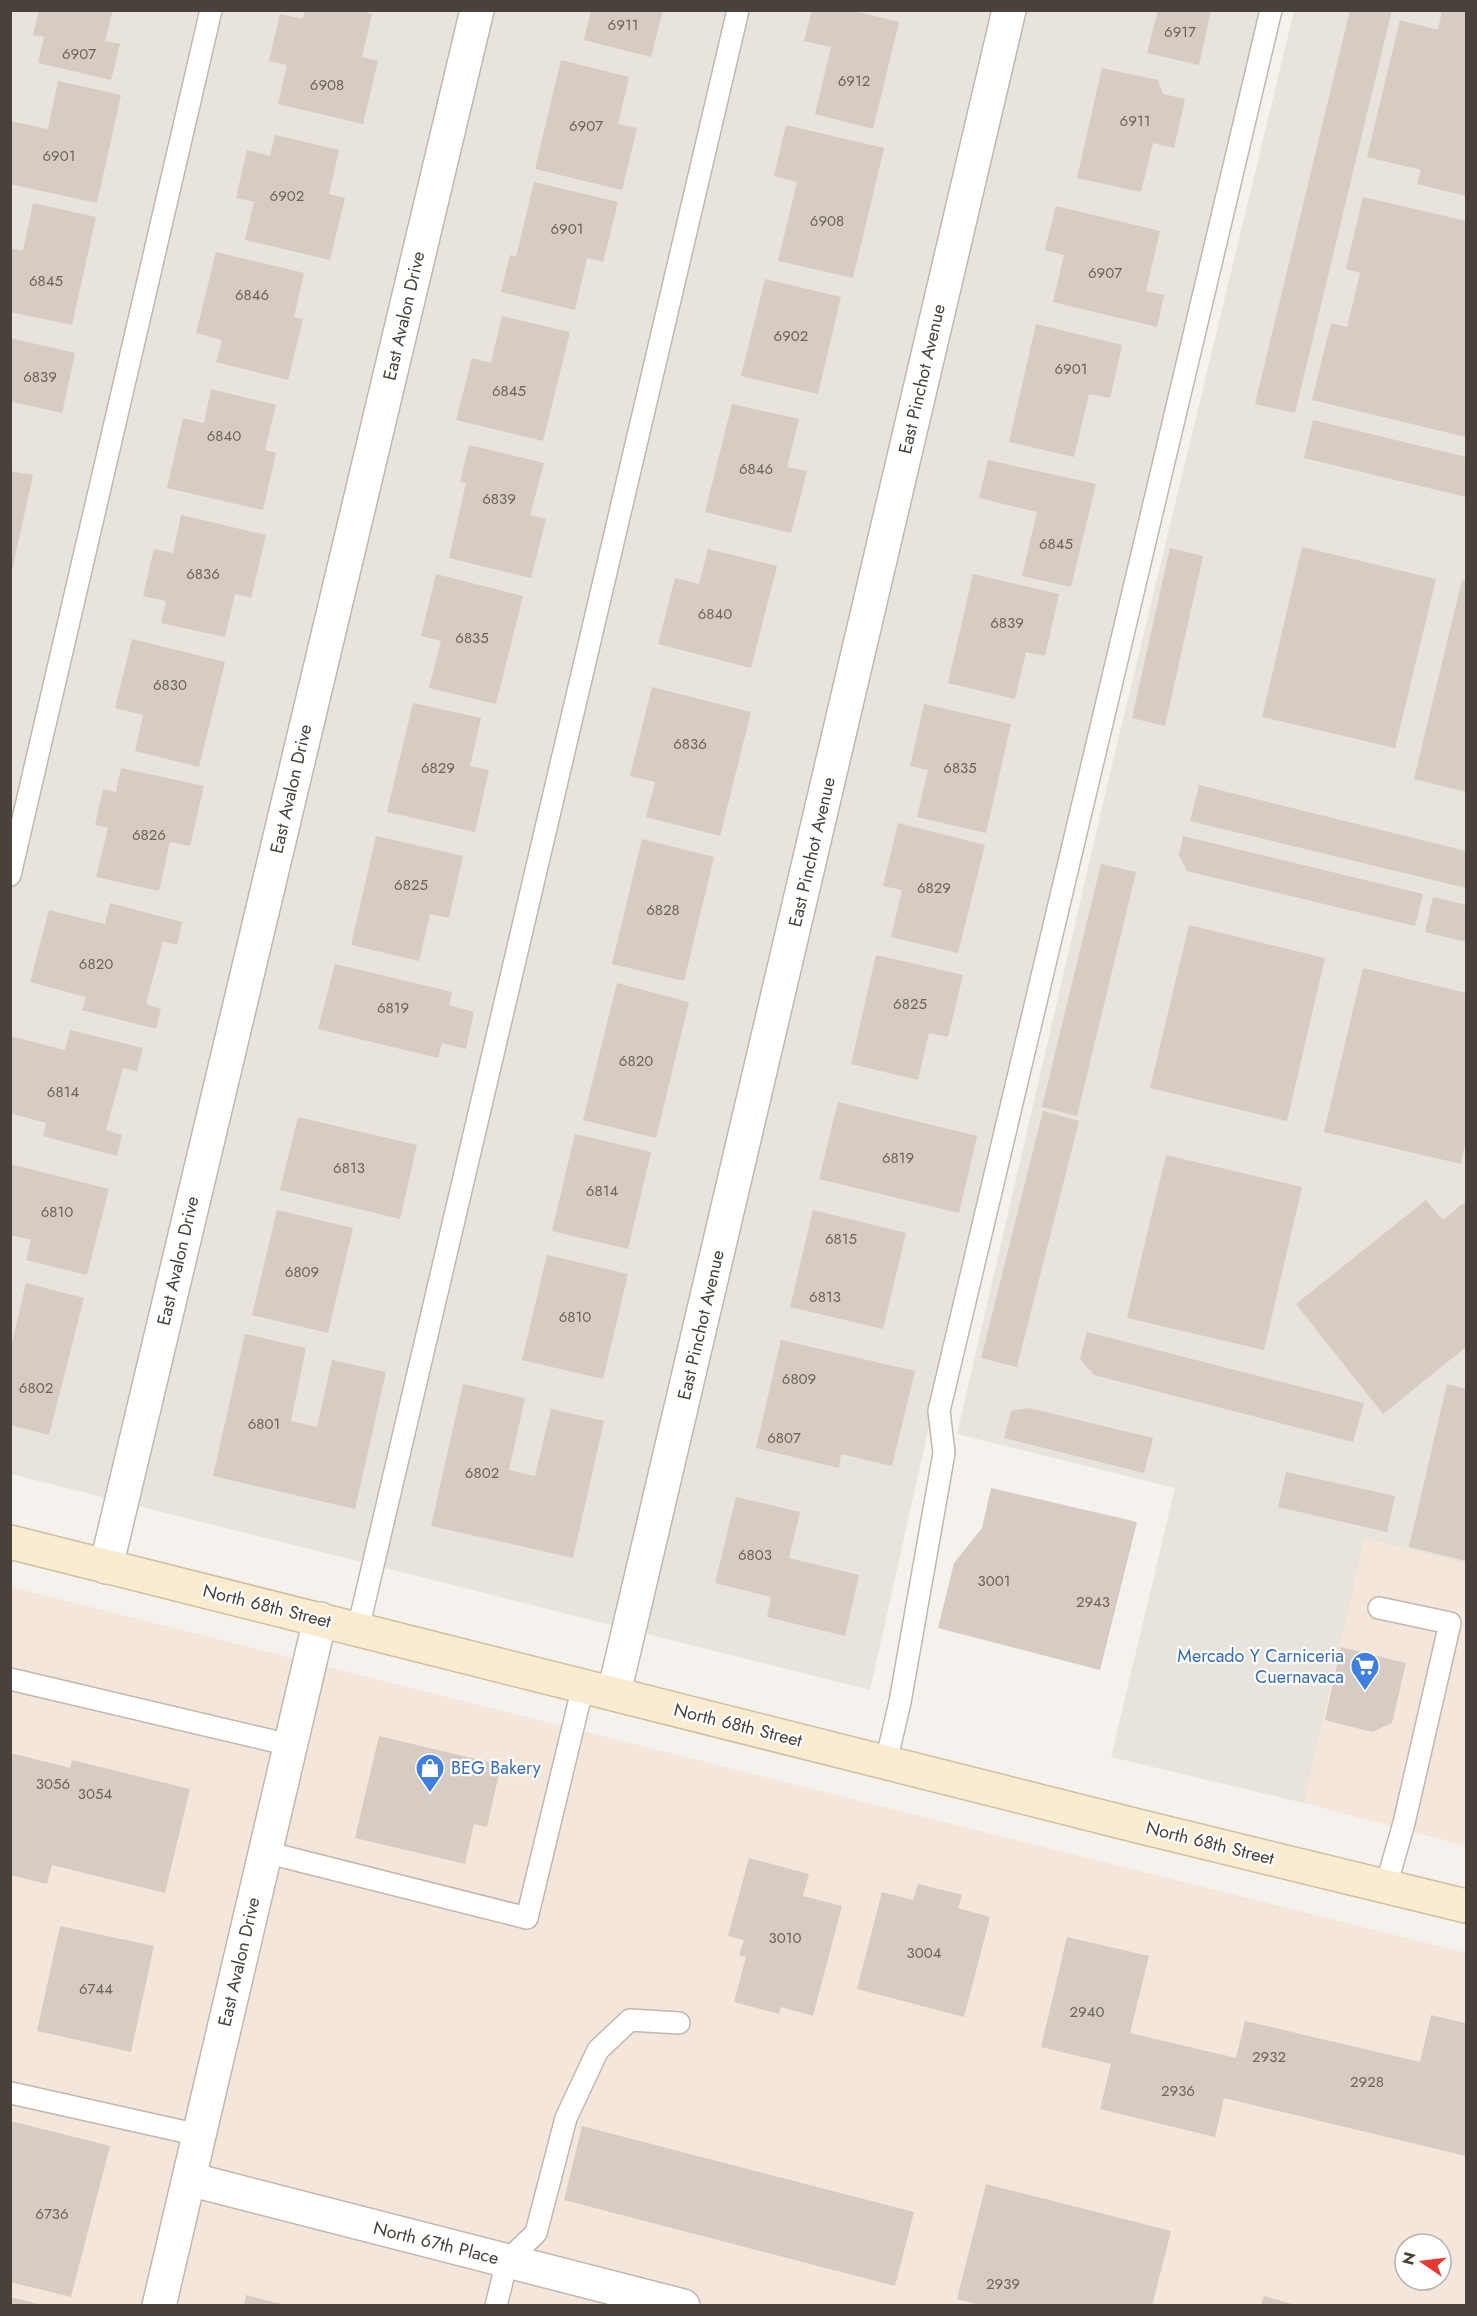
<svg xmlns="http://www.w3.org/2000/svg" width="1477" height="2316" viewBox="0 0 1477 2316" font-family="Jost,sans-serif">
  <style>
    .residential { fill: #e8e3db }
    .commercial { fill: #f4e6da; fill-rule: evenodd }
    .building { fill: #d6ccc3 }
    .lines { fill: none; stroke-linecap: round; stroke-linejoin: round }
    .lane-casing { stroke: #c0b8af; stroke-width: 24 }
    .street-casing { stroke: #c0b8af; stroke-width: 36 }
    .secondary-casing { stroke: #d0bfa0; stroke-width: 36 }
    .lane { stroke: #fff; stroke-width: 21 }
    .street { stroke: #fff; stroke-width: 33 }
    .secondary { stroke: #faecd1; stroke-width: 33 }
    .labels { text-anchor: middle; stroke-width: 4.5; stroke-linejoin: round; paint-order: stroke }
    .number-label { font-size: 15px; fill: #6c645c }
    .street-label { font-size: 18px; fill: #49423a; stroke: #fff }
    .shop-label { font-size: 18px; fill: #366cbe; stroke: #fff; text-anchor: end }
  </style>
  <rect width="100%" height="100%" fill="#f5f1ec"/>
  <!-- residential -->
  <g class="residential">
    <polygon points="10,11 1263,11 968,1252 870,1690 11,1474"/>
    <polygon points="1294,11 1466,11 1466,1565 1365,1538 1304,1803 1111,1757 1175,1488 957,1434 1103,803"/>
  </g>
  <!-- commercial -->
  <g class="commercial">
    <polygon points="1365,1538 1466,1565 1466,1846 1304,1803"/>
    <path d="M10,1587L1466,1953V2305H11ZM1405,2244H1441V2280H1405Z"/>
  </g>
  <!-- building -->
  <g class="building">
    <polygon points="39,10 113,10 105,41 120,44 111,80 38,63 44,37 33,35"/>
    <polygon points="305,10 358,10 372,14 362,57 378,61 363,124 278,104 287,65 269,61 280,14 303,19"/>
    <polygon points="591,10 663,10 651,57 584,40"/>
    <polygon points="812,10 850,10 899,22 873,129 815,114 831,47 804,41"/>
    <polygon points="1158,10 1211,10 1199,65 1147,53"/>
    <polygon points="1350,10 1392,10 1295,413 1255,404"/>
    <polygon points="1442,10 1466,10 1466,196 1417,184 1421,170 1367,157 1400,20 1438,30"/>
    <polygon points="561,60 629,77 618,124 637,128 622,190 535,169"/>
    <polygon points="1102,68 1158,80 1163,94 1185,99 1174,148 1153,143 1141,192 1077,178"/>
    <polygon points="58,81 121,95 97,203 10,184 10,121 48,129"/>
    <polygon points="786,125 884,148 853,278 778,261 797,182 774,176"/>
    <polygon points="275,135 339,150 329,194 345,198 330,260 245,240 254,202 236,198 247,150 270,156"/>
    <polygon points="534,182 618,202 603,262 587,258 575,310 501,292 510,255 516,257"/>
    <polygon points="1363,197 1466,221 1466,437 1312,400 1331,323 1347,327 1360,273 1346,269"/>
    <polygon points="33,203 96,217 72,325 10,312 10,248 23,251"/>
    <polygon points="1056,206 1160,231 1146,291 1164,295 1157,327 1053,302 1064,255 1045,250"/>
    <polygon points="216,252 304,273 294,317 303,319 288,380 216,362 222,340 196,333"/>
    <polygon points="765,279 841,297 818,394 741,376"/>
    <polygon points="502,316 570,332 543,441 456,420 472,358 491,363"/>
    <polygon points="1036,324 1122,345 1110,398 1089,394 1074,457 1009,442"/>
    <polygon points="10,338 75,353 62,413 13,402 10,407"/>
    <polygon points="211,389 276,405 265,450 276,453 263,510 167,488 183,418 204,423"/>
    <polygon points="732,404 799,419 787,467 807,471 791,533 705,512"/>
    <polygon points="1313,420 1466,457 1466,497 1304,458"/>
    <polygon points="469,445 544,463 530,515 546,519 531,578 449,558 466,483 460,482"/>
    <polygon points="988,460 1096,484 1071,587 1022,576 1037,512 979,498"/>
    <polygon points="10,471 33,475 11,575 10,575"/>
    <polygon points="181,515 266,535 251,598 235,594 225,637 161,623 166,601 143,596 154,549 173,553"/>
    <polygon points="1302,547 1436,579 1395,748 1262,717"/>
    <polygon points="1170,548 1203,556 1165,726 1132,718"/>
    <polygon points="708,549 777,566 751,668 658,644 675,578 699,584"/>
    <polygon points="436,574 523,596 496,704 429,688 441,641 421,636"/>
    <polygon points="973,574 1059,594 1045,656 1026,652 1015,699 948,683"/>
    <polygon points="1462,580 1466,581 1466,792 1414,779"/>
    <polygon points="132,639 225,662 199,767 135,751 143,715 115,708"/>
    <polygon points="652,687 751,712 720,836 646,817 655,782 630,776"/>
    <polygon points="413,703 481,718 470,766 489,770 475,832 387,812"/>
    <polygon points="924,704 1011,724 986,833 917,817 928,770 910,766"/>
    <polygon points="121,768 204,786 190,846 170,842 159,891 96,877 108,828 95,825 103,789 116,792"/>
    <polygon points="1199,785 1466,851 1466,888 1190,821"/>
    <polygon points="898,823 985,845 958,953 891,937 902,890 883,886"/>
    <polygon points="376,836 463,856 449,918 430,914 419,961 351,945"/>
    <polygon points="1183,836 1423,894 1415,926 1187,871 1179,855"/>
    <polygon points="642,839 714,857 684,981 612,964"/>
    <polygon points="1101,864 1136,872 1077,1116 1042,1107"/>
    <polygon points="1433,897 1466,905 1466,942 1425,932"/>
    <polygon points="110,903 182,922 177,945 163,941 146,1004 161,1009 156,1029 82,1010 86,997 30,982 49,910 105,924"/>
    <polygon points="1189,925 1325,958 1287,1121 1150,1088"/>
    <polygon points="876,955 963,975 948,1037 929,1033 918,1080 851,1064"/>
    <polygon points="335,964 452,992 449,1005 474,1012 466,1049 442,1043 438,1058 318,1029"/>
    <polygon points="1363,968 1466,993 1466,1139 1461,1164 1324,1132"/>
    <polygon points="617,983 689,1002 656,1138 583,1120"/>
    <polygon points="70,1030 143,1048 137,1071 123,1068 106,1130 122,1135 117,1156 43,1136 46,1123 10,1113 10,1036 65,1050"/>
    <polygon points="838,1102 977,1136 959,1213 819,1179"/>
    <polygon points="1043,1111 1079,1121 1017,1367 981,1358"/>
    <polygon points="298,1117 417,1145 400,1219 280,1190"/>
    <polygon points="575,1134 651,1152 628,1249 552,1231"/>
    <polygon points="1166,1155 1302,1187 1264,1350 1127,1318"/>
    <polygon points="10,1164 109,1189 87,1275 26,1260 31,1240 10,1235"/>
    <polygon points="1426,1200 1443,1220 1466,1201 1466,1347 1383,1414 1296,1304"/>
    <polygon points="277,1210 353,1228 328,1333 252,1315"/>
    <polygon points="813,1210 906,1233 883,1329 790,1307"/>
    <polygon points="547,1255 628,1274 603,1379 522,1360"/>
    <polygon points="26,1283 84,1298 49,1435 10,1425 10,1352"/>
    <polygon points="1087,1332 1364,1403 1353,1442 1094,1375 1080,1359"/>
    <polygon points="245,1334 306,1348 291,1421 317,1427 332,1360 386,1372 355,1509 213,1476"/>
    <polygon points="781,1340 915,1371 892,1466 841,1454 839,1468 756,1448"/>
    <polygon points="463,1384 525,1398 509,1470 535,1476 551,1409 604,1421 573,1558 431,1526"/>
    <polygon points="1447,1384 1466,1389 1466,1561 1409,1547"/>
    <polygon points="1029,1408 1153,1438 1144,1473 1004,1438 1011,1411"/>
    <polygon points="1286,1472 1395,1496 1387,1532 1278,1507"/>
    <polygon points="991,1488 1137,1522 1100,1670 938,1628 954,1563 982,1528"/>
    <polygon points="736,1497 800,1512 789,1558 859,1575 845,1636 767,1617 771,1597 715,1583"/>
    <polygon points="1341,1647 1406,1663 1392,1723 1372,1732 1325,1720"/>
    <polygon points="379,1736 501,1765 487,1827 474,1824 465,1864 355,1838"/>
    <polygon points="10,1753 70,1768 72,1760 190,1789 165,1893 52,1865 47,1884 10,1875"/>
    <polygon points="749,1858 809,1874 803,1896 842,1906 813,2016 781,2007 779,2014 734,2002 746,1957 739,1955 744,1940 728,1936"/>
    <polygon points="918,1884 962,1895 958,1908 990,1917 964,2017 857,1989 882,1892 913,1900"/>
    <polygon points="60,1926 154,1946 131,2052 37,2031"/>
    <polygon points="1067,1937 1149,1956 1130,2033 1236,2058 1245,2021 1420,2062 1431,2015 1466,2023 1466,2156 1224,2098 1215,2137 1100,2109 1111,2064 1041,2047"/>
    <polygon points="10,2121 110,2146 71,2297 10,2282"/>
    <polygon points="582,2126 914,2212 895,2286 564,2200"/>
    <polygon points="986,2184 1171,2231 1152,2306 983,2306 957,2299"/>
    <polygon points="246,2295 286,2305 285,2306 244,2306"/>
    <polygon points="1264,2296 1296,2305 1296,2306 1261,2306"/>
    <polygon points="10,2297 42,2305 42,2306 10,2306"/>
  </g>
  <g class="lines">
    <!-- lane casing -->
    <g class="lane-casing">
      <g id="lane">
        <polyline points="10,875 211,10"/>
        <polyline points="1379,1608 1450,1623 1404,1823 1386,1886"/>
        <polyline points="358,1629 738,10"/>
        <polyline points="10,1679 290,1745"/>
        <polyline points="886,1762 900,1702 944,1453 939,1411 1271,10"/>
        <polyline points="265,1852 527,1918 583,1686"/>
        <polyline points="11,2093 199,2135"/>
        <polyline points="496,2306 507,2261 536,2233 566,2118 598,2050 630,2020 679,2023"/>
      </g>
    </g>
    <!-- street casing -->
    <g class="street-casing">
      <g id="street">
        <polyline points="106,1567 477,10"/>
        <polyline points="614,1693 1009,10"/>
        <polyline points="189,2179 683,2306"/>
        <polyline points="159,2306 320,1619"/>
      </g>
    </g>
    <!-- secondary casing -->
    <g class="secondary-casing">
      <polyline id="secondary" points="10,1542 1138,1826 1466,1906"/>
    </g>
    <!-- lane -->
    <use href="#lane" class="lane"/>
    <!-- street -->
    <use href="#street" class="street"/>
    <!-- secondary -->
    <use href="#secondary" class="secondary"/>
  </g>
  <!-- icons -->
  <defs>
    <g id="supermarket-pin" transform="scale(1.5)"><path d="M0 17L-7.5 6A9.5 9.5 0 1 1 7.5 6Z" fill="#3f7fe0" stroke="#fff"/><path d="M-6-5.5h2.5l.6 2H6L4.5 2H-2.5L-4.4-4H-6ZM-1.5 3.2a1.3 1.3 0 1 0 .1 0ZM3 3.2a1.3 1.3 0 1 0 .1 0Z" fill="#fff"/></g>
    <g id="shop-pin" transform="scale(1.5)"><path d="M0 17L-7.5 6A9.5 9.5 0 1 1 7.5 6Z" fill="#3f7fe0" stroke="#fff"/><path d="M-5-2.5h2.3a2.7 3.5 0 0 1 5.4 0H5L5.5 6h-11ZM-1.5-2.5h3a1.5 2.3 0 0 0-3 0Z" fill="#fff"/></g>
  </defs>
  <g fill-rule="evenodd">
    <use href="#supermarket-pin" x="1365" y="1666"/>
    <use href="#shop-pin" x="430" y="1768"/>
  </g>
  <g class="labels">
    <!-- number labels -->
    <g class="number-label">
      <text x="623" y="30">6911</text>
      <text x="1180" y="37">6917</text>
      <text x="79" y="59">6907</text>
      <text x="854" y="86">6912</text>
      <text x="327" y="90">6908</text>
      <text x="1135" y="126">6911</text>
      <text x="586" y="131">6907</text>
      <text x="59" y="161">6901</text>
      <text x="287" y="201">6902</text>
      <text x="827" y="226">6908</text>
      <text x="567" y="234">6901</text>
      <text x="1105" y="278">6907</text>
      <text x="46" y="286">6845</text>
      <text x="252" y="300">6846</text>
      <text x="791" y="341">6902</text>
      <text x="1071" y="374">6901</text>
      <text x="40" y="382">6839</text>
      <text x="509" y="396">6845</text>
      <text x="224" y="441">6840</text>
      <text x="756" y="474">6846</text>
      <text x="499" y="504">6839</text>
      <text x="1056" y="549">6845</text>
      <text x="203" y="579">6836</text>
      <text x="715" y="619">6840</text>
      <text x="1007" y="628">6839</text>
      <text x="472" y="643">6835</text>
      <text x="170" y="690">6830</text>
      <text x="690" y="749">6836</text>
      <text x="438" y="773">6829</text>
      <text x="960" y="773">6835</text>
      <text x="149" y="840">6826</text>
      <text x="411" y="890">6825</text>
      <text x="934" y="893">6829</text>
      <text x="663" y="915">6828</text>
      <text x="96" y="969">6820</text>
      <text x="910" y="1009">6825</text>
      <text x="393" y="1013">6819</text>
      <text x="636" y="1066">6820</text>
      <text x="63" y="1097">6814</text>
      <text x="898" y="1163">6819</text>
      <text x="349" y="1173">6813</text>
      <text x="602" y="1196">6814</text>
      <text x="57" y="1217">6810</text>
      <text x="841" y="1244">6815</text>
      <text x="302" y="1277">6809</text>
      <text x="825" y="1302">6813</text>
      <text x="575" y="1322">6810</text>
      <text x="799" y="1384">6809</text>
      <text x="36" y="1393">6802</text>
      <text x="264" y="1429">6801</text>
      <text x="784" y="1443">6807</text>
      <text x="482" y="1478">6802</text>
      <text x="755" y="1560">6803</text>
      <text x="994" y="1586">3001</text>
      <text x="1093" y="1607">2943</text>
      <text x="53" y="1789">3056</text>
      <text x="95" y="1799">3054</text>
      <text x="785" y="1943">3010</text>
      <text x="924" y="1958">3004</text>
      <text x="96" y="1994">6744</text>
      <text x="1087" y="2017">2940</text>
      <text x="1269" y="2062">2932</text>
      <text x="1367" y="2087">2928</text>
      <text x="1178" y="2096">2936</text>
      <text x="52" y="2219">6736</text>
      <text x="1003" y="2289">2939</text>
    </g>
    <!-- street labels -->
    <g class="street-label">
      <text transform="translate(404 316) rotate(-77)" y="6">East Avalon Drive</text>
      <text transform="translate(922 379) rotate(-77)" y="6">East Pinchot Avenue</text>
      <text transform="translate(291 789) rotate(-77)" y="6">East Avalon Drive</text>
      <text transform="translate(812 852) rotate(-77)" y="6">East Pinchot Avenue</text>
      <text transform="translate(178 1261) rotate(-77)" y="6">East Avalon Drive</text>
      <text transform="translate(701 1325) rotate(-77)" y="6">East Pinchot Avenue</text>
      <text transform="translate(267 1606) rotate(14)" y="6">North 68th Street</text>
      <text transform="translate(738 1725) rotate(14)" y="6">North 68th Street</text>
      <text transform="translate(1210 1843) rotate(14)" y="6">North 68th Street</text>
      <text transform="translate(239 1962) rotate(-77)" y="6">East Avalon Drive</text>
      <text transform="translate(436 2243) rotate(14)" y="6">North 67th Place</text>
    </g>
    <!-- shop labels -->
    <g class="shop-label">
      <text x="1344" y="1662">Mercado Y Carniceria<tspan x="1344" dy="21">Cuernavaca</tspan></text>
      <text x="451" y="1774" text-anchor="start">BEG Bakery</text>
    </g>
  </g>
  <!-- border -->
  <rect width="1477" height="2316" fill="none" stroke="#49423a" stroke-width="24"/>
  <!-- north arrow -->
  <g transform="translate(1423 2262) rotate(284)"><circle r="28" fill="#ffffff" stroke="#b6b3b0" stroke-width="1.5"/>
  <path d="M0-4.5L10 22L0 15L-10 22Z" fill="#e73931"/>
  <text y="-9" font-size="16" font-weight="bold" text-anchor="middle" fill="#49423a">N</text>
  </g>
</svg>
